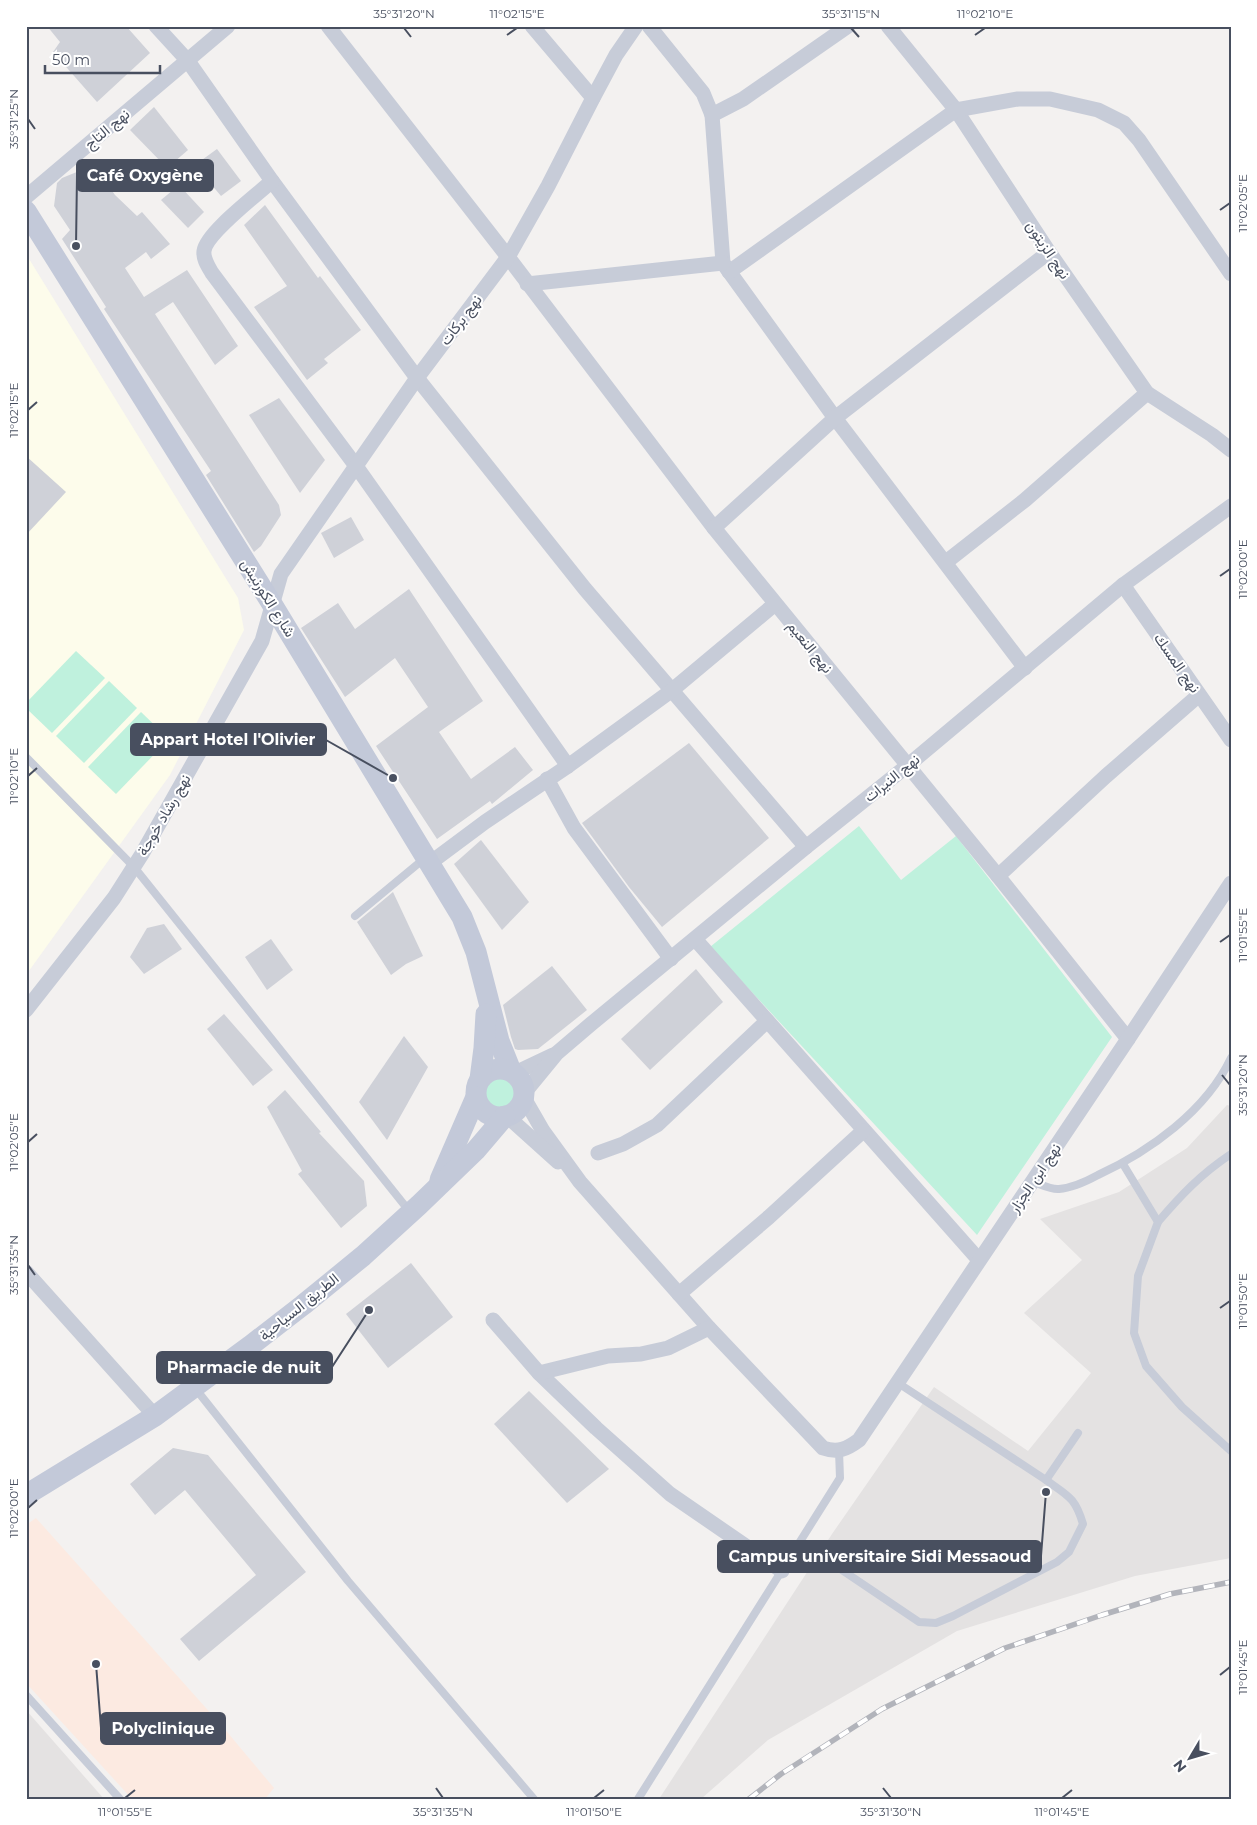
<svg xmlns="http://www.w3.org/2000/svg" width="1257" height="1825" viewBox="0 0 1257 1825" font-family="Montserrat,Vazirmatn,sans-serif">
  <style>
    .commercial { fill: #fdfceb }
    .education { fill: #e4e2e2 }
    .medical { fill: #fceae1 }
    .green { fill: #bff1dd }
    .building { fill: #cfd1d8 }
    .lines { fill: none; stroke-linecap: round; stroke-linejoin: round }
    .lane { stroke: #c7ccd8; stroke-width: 8 }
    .street { stroke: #c7ccd8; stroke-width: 15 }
    .secondary { stroke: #c3c9d9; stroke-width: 21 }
    .rail-casing { stroke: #b2b4bb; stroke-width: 5.5 }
    .rail { stroke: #fff; stroke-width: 4; stroke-dasharray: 11; stroke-linecap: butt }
    .ticks { fill: none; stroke: #484f5f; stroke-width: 2 }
    .labels { text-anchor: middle; stroke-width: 4; stroke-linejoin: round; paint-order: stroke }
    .street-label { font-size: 15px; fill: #484f5f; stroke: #fff }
    .leader { fill: none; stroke: #484f5f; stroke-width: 2 }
    .callout-dot { fill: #484f5f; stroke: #fff; stroke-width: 2 }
    .callout { fill: #484f5f; stroke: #484f5f; stroke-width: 2 }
    .callout-label { font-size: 16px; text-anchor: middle; font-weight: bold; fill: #fff }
    .neatline { fill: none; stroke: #484f5f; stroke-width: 2 }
    .ticks-label { font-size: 12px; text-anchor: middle; fill: #484f5f }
  </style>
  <rect width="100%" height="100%" fill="#f3f1f0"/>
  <!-- commercial -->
  <polygon class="commercial" points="26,254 238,598 244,630 170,775 26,975"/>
  <!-- education -->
  <g class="education">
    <polygon points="1227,1105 1231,1106 1231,1558 1135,1576 957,1631 768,1740 701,1799 659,1799 832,1534 934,1387 1028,1451 1091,1373 1024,1313 1082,1260 1040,1219 1119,1192 1187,1148"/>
    <polygon points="26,1710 104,1799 26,1799"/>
  </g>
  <!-- medical -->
  <polygon class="medical" points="36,1518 223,1727 274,1788 265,1799 132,1799 26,1683 26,1525"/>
  <!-- green -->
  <g class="green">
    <polygon points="76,651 105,678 52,733 26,708 26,703"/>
    <polygon points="109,681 137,708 84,763 56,736"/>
    <polygon points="141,712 169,739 116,794 88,767"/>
    <polygon points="859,826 901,880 956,836 1112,1037 977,1235 710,947"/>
    <circle cx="500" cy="1094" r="16"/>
  </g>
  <!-- building -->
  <g class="building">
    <polygon points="47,26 126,26 150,53 97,102 53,52 60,42"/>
    <polygon points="154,107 188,150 167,168 130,130"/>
    <polygon points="217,149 241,181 221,196 195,165"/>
    <polygon points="94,165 115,195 137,216 142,212 170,244 151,259 146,252 125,268 144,297 187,270 238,346 215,365 173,302 155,314 279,505 281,515 261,546 254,552 206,475 211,471 104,309 106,307 62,239 70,230 54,206 57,183 62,178"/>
    <polygon points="179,185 204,212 188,228 161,200"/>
    <polygon points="265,205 318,278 320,276 361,330 324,359 328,363 307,380 254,307 287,286 244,225"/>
    <polygon points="279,398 325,460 300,493 249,415"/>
    <polygon points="26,456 66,492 26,535"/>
    <polygon points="351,517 364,540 334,558 321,533"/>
    <polygon points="409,589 483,701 439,732 471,779 515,747 533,770 492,804 490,801 437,839 376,746 428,707 395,658 345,697 301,628 338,603 355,629"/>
    <polygon points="689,743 769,838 662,927 629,887 582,823"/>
    <polygon points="481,840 529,902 502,930 454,864"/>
    <polygon points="393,892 423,956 406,964 391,975 357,922"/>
    <polygon points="164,924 182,949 144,974 130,957 147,928"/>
    <polygon points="271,939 293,970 267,990 245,957"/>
    <polygon points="552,966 587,1010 538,1049 518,1050 515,1049 511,1037 503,1005"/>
    <polygon points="696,969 723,1002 650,1070 621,1039"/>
    <polygon points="224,1014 273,1070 253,1086 207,1029"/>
    <polygon points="404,1036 428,1067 387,1140 359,1102"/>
    <polygon points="285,1090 321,1132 319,1133 364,1181 367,1206 341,1228 298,1174 302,1171 267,1107"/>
    <polygon points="411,1263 453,1317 388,1368 346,1314"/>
    <polygon points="529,1391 609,1469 567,1503 494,1424"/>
    <polygon points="173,1448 208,1455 306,1572 199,1661 180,1639 256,1575 185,1490 155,1515 130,1484"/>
  </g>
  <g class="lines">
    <!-- lane -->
    <g class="lane">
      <polyline points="26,757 134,867 410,1212"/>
      <polyline points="355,916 425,858"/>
      <polyline points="1123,1164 1158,1222 1138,1276 1134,1333 1146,1366 1182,1407 1231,1451"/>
      <path d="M1033,1182C1040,1184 1051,1190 1059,1189C1072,1188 1087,1181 1098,1175C1150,1151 1206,1111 1231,1058"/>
      <path d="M1158,1222C1181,1195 1201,1174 1231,1154"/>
      <polyline points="195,1388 348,1581 534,1799"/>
      <polyline points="1046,1480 1078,1433"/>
      <path d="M827,1560L919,1622L936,1623L953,1616L1057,1562L1069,1552L1083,1524C1075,1497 1068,1496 1046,1480L898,1383"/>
      <polyline points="26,1695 120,1799"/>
      <polyline points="638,1799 840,1478 839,1451"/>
    </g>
    <!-- street -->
    <g class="street">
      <polyline points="156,26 188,61 272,181 417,378 585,589 806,847"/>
      <polyline points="328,26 508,257 714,528 998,876 1128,1039"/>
      <polyline points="532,26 593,98"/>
      <polyline points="649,26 703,93 712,115"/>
      <polyline points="848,26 743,99 712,115 723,263 835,418 1025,668"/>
      <polyline points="888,26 956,110 1049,252 1147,393 1212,435 1231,450"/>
      <path d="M272,181C257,195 206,233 204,251C203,259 208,266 212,273L356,466L568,766L671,691L775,604"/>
      <polyline points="26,197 228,26"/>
      <polyline points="729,272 956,110 1018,99 1050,99 1098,110 1124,123 1139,140 1231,274"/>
      <polyline points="527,284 723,263"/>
      <polyline points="714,528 835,418 1049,252"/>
      <polyline points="946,562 1025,500 1147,393"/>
      <polyline points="1123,585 1231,740"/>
      <polyline points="547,779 574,828 671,959"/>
      <polyline points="430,863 485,822 568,766"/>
      <polyline points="998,876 1106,776 1199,695"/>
      <polyline points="695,939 979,1260"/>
      <polyline points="26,1010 114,898 142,854 262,641 281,574 417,378 508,257 548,186 593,98 616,55 636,26"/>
      <polyline points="515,1073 553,1055"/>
      <polyline points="525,1092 557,1053 591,1024 806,847 907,766 1123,585 1231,506"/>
      <path d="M524,1098L543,1131L580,1182L709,1328L823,1448C838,1453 847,1449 859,1440L1128,1039L1231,883"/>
      <polyline points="507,1116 558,1162"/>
      <polyline points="598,1153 623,1144 657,1125 767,1021"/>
      <polyline points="26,1272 155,1416"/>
      <polyline points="679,1294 769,1217 863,1131"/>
      <polyline points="493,1320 539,1373 596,1428 670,1494 782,1571"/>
      <polyline points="539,1373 608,1356 641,1354 668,1348 709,1328"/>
    </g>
    <!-- secondary -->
    <g class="secondary">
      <polyline points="26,211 272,604 462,917 476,952 499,1041 511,1071"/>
      <circle cx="500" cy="1093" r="24"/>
      <polyline points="480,1079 484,1048 486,1014"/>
      <polyline points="440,1180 476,1097"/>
      <polyline points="26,1495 155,1416 250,1346 303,1305 363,1256 419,1205 476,1150 505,1116"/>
    </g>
    <!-- rail casing -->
    <g class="rail-casing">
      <polyline id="rail" points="749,1799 781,1774 882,1709 1005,1648 1102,1615 1170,1594 1231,1582"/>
    </g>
    <!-- rail -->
    <use href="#rail" class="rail"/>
  </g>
  <!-- ticks -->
  <path class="ticks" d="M404,28L411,37M851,28L859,37M507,35L517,28M975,35L985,28M28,119L35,129M1220,210L1230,203M28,410L37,402M1220,576L1230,569M28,776L37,768M1220,942L1230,935M1222,1075L1230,1085M28,1142L37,1134M28,1265L35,1275M1220,1308L1230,1301M28,1508L37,1500M1220,1675L1230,1667M436,1788L443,1798M883,1788L891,1798M125,1798L135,1790M594,1798L604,1790M1062,1798L1072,1790"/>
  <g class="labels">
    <!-- street labels -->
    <g class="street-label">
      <text transform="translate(107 129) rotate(-40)" y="5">نهج التاج</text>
      <text transform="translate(1048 250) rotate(56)" y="5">نهج الزيتون</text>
      <text transform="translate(461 320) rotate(-53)" y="5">نهج بركات</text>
      <text transform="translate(268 598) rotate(58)" y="5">شارع الكورنيش</text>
      <text transform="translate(810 647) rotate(51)" y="5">نهج النعيم</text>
      <text transform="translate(1177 663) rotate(55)" y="5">نهج المسك</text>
      <text transform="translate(892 778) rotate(-39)" y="5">نهج النيرات</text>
      <text transform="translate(164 815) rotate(-60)" y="5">نهج رشاد خوجة</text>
      <text transform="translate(1035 1178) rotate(-56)" y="5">نهج ابن الجزار</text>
      <text transform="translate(299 1307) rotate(-39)" y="5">الطريق السياحية</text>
    </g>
  </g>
  <!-- callouts -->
  <path class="leader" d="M76 246L77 175M393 778L326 740M369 1310L332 1367M1046 1492L1041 1556M96 1664L101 1728"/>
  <g class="callout-dot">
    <circle cx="76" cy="246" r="5"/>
    <circle cx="393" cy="778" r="5"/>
    <circle cx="369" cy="1310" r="5"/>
    <circle cx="1046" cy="1492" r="5"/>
    <circle cx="96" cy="1664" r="5"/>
  </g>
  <g class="callout">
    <rect x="77" y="160" width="136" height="31" rx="5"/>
    <rect x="131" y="724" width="195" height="31" rx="5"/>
    <rect x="157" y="1352" width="175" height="31" rx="5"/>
    <rect x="718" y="1541" width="323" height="31" rx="5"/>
    <rect x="101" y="1713" width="124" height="31" rx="5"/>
  </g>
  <g class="callout-label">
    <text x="145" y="181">Café Oxygène</text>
    <text x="228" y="745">Appart Hotel l'Olivier</text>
    <text x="244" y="1373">Pharmacie de nuit</text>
    <text x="880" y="1562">Campus universitaire Sidi Messaoud</text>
    <text x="163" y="1734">Polyclinique</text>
  </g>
  <!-- border -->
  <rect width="1257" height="1825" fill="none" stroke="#ffffff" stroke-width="55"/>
  <!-- north arrow -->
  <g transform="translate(1190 1758) rotate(232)" stroke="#ffffff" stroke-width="4" paint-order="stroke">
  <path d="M0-4L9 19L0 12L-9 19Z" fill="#484f5f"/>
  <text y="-8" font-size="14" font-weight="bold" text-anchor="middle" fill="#484f5f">N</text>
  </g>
  <!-- scale -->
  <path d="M45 65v8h115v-8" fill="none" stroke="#484f5f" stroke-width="2.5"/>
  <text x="52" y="65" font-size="15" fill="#484f5f" stroke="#ffffff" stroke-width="4" paint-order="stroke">50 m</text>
  <rect x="28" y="28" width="1202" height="1770" class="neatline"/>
  <g class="ticks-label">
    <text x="404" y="18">35°31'20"N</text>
    <text x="517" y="18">11°02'15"E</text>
    <text x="851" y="18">35°31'15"N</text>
    <text x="985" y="18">11°02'10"E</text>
    <text transform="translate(14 119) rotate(-90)" y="4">35°31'25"N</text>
    <text transform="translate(1243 203) rotate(-90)" y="4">11°02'05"E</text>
    <text transform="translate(14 410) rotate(-90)" y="4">11°02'15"E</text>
    <text transform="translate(1243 569) rotate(-90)" y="4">11°02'00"E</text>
    <text transform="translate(14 776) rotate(-90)" y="4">11°02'10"E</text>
    <text transform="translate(1243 935) rotate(-90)" y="4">11°01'55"E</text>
    <text transform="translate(1243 1085) rotate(-90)" y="4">35°31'20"N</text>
    <text transform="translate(14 1142) rotate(-90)" y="4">11°02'05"E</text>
    <text transform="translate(14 1265) rotate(-90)" y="4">35°31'35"N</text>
    <text transform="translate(1243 1301) rotate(-90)" y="4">11°01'50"E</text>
    <text transform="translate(14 1508) rotate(-90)" y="4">11°02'00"E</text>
    <text transform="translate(1243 1667) rotate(-90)" y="4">11°01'45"E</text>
    <text x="125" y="1816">11°01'55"E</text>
    <text x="443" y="1816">35°31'35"N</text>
    <text x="594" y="1816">11°01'50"E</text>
    <text x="891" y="1816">35°31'30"N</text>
    <text x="1062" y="1816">11°01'45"E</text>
  </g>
</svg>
